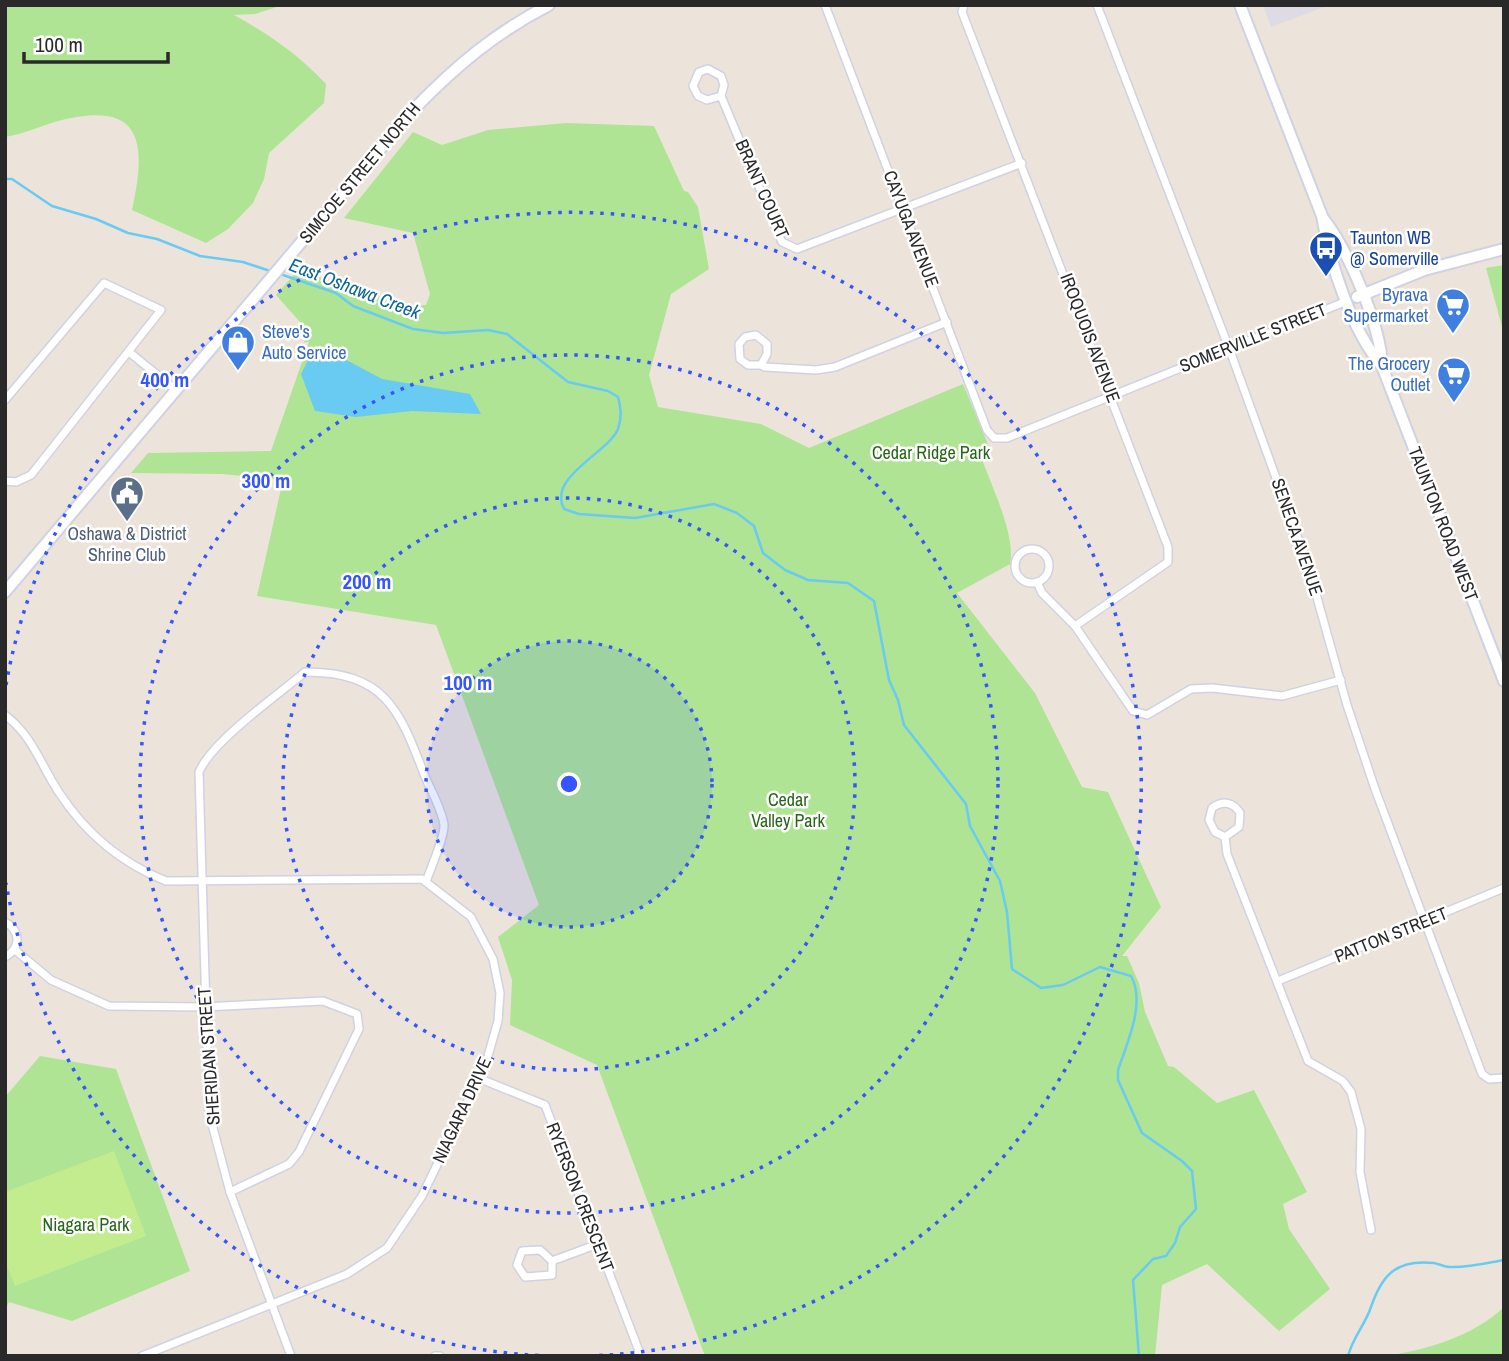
<svg xmlns="http://www.w3.org/2000/svg" width="1509" height="1361" viewBox="0 0 1509 1361" font-family="'Archivo Narrow',sans-serif">
  <style>
    .industrial { fill: #dedbe4 }
    .green { fill: #aee494 }
    .pitch { fill: #c3ec8f }
    .water { fill: #69caf2 }
    .lines { fill: none; stroke-linecap: round; stroke-linejoin: round }
    .stream { stroke: #69caf2; stroke-width: 2.5 }
    .street-casing { stroke: #cfd2e2; stroke-width: 10 }
    .secondary-casing { stroke: #cfd2e2; stroke-width: 14 }
    .street { stroke: #fff; stroke-width: 7 }
    .secondary { stroke: #fff; stroke-width: 10 }
    .ring { fill: none; stroke: #3455ff; stroke-width: 3.5; stroke-dasharray: 3.5 7 }
    .labels { text-anchor: middle; stroke-width: 5; stroke-linejoin: round; paint-order: stroke }
    .street-label { font-size: 18px; fill: #292929; stroke: #fff }
    .transit-label { font-size: 18px; fill: #164399; stroke: #fff; text-anchor: start }
    .shop-label { font-size: 18px; fill: #366cbe; stroke: #fff; text-anchor: end }
    .park-label { font-size: 18px; fill: #266717; stroke: #fff }
    .service-label { font-size: 18px; fill: #4e5e75; stroke: #fff }
    .water-label { font-size: 19px; font-style: italic; fill: #09669c; stroke: #fff }
    .centre { fill: #3455ff; stroke: #fff; stroke-width: 3.5 }
    .ring-label { font-size: 21px; text-anchor: middle; font-weight: bold; fill: #3455ff; stroke: #fff; stroke-width: 5; stroke-linejoin: round; paint-order: stroke }
  </style>
  <rect width="100%" height="100%" fill="#ece4da"/>
  <!-- industrial -->
  <polygon class="industrial" points="1263,5 1330,5 1271,27"/>
  <!-- green -->
  <g class="green">
    <path d="M5,5H283L255,14L234,15C269,34 299,55 326,84L324,103L269,153L264,179L253,203L228,229L206,243L132,210C146,146 145,100 62,120C42,125 25,134 5,137Z"/>
    <path d="M566,123L654,126L684,191L688,192L698,207L709,269L671,294L649,375L658,407L761,424L809,448L963,384L990,449L983,462C993,489 1016,537 1010,564L957,593L1035,693L1082,787L1108,792L1161,907L1122,956H1127L1139,983L1145,1012L1168,1066L1174,1067L1217,1103L1254,1090L1307,1192L1283,1204L1289,1229L1330,1289L1279,1331L1207,1264L1162,1285L1155,1356H705L597,1065L510,1025L512,980L498,937L539,905L436,625L257,596L283,480L222,474L131,473L148,453L271,451L309,342H304L307,330L276,295L299,269L343,286L364,287L396,306L426,305L430,294L413,233L344,218L413,132L442,145L488,130Z"/>
    <polygon points="1504,265 1504,334 1486,268"/>
    <polygon points="40,1056 116,1069 190,1271 72,1321 9,1302 5,1309 5,1097"/>
    <path d="M1504,1307V1356H1386C1426,1350 1474,1336 1504,1307Z"/>
  </g>
  <!-- pitch -->
  <polygon class="pitch" points="114,1151 146,1236 15,1286 5,1261 5,1192"/>
  <!-- water -->
  <polygon class="water" points="337,355 382,379 470,394 481,414 412,411 356,417 315,411 301,374 309,358 334,361"/>
  <g class="lines">
    <!-- stream -->
    <g class="stream">
      <polyline points="5,179 12,179 52,206 96,219 128,233 157,239 200,256 243,262 273,272"/>
      <path d="M280,274L336,293L353,306L413,329L443,333L488,330L507,334L568,382L608,391L618,397C621,409 622,417 618,429C608,453 547,477 564,509L579,514L635,518L714,504L737,513L754,526L763,553L785,570L808,580L848,583L874,601L889,680L898,700L904,725L966,804L970,826L1000,881L1007,912L1012,969L1041,988L1063,985L1100,967L1131,976C1146,1003 1127,1043 1118,1070V1080L1142,1133L1182,1161L1192,1171L1196,1209L1180,1227L1175,1243L1166,1256L1153,1259L1133,1280L1139,1356"/>
      <path d="M1348,1356C1353,1337 1365,1325 1371,1307C1382,1275 1396,1259 1434,1263C1439,1264 1445,1267 1450,1267C1467,1268 1487,1263 1504,1260"/>
    </g>
    <!-- street casing -->
    <g class="street-casing">
      <g id="street">
        <polyline points="825,5 987,430 994,438 1007,438 1347,301"/>
        <polyline points="964,5 962,12 1168,547 1168,562 1075,626"/>
        <polyline points="1097,5 1229,348 1309,569 1347,705 1375,789 1482,1074 1489,1079 1504,1078"/>
        <polyline points="721,96 707,100 698,96 693,86 699,72 708,69 721,76 724,85 721,96 782,242 797,249 1022,163"/>
        <polyline points="129,352 177,391"/>
        <polyline points="761,365 748,365 740,359 739,344 745,337 756,335 767,344 767,354 761,365 765,367 816,370 835,367 947,322"/>
        <polyline points="5,400 104,283 161,310 31,475 16,482 5,481"/>
        <circle cx="1032" cy="566" r="17"/>
        <polyline points="1037,582 1042,593 1075,626 1133,711 1147,715 1191,689 1212,688 1282,696 1341,680"/>
        <path d="M5,715C33,736 41,766 60,794C87,835 121,863 166,881L422,879L471,917L493,959L500,993L498,1021L486,1063L422,1196L387,1248L347,1274L142,1356"/>
        <path d="M1225,837L1215,832L1209,820L1212,808C1223,800 1233,802 1240,813L1239,827L1225,837L1227,854L1308,1061L1343,1081L1351,1092L1361,1129L1360,1172L1371,1230"/>
        <path d="M5,922C21,931 21,948 5,957"/>
        <polyline points="15,950 51,980 109,1006 204,1007 323,1001 357,1014 359,1029 299,1152 289,1164 230,1192"/>
        <polyline points="1278,981 1504,888"/>
        <polyline points="478,1078 545,1105 639,1351 638,1356"/>
        <polyline points="552,1261 540,1250 522,1251 517,1265 525,1277 552,1275 552,1261 598,1244"/>
        <path d="M291,1356L230,1192L209,1113L199,772C212,741 278,695 305,672C384,672 399,708 424,774C430,789 442,809 444,825C445,837 430,869 426,882"/>
        <polyline points="435,1356 440,1356"/>
      </g>
    </g>
    <!-- secondary casing -->
    <g class="secondary-casing">
      <g id="secondary">
        <path d="M1240,5L1322,216C1330,263 1351,330 1382,366L1504,681"/>
        <path d="M1323,218C1348,250 1381,326 1382,366"/>
        <polyline points="1357,297 1424,270 1504,249"/>
        <path d="M5,592L414,109C457,65 495,33 549,5"/>
      </g>
    </g>
    <!-- street -->
    <use href="#street" class="street"/>
    <!-- secondary -->
    <use href="#secondary" class="secondary"/>
  </g>
  <!-- distance rings -->
  <circle cx="569" cy="784" r="143" fill="#3455ff" fill-opacity=".12"/>
  <g class="ring">
    <circle cx="569" cy="784" r="143"/>
    <circle cx="569" cy="784" r="286"/>
    <circle cx="569" cy="784" r="429"/>
    <path d="M549 1356A572 572 0 0 1 6 883M6 685A572 572 0 1 1 589 1356"/>
  </g>
  <!-- icons -->
  <defs>
    <g id="bus-pin" transform="scale(1.75)"><path d="M0 17L-7.5 6A9.5 9.5 0 1 1 7.5 6Z" fill="#1a4fb4" stroke="#fff"/><path d="M-5-6H5V4H4V6H2V4H-2V6H-4V4H-5ZM-3.5-4V0h7V-4ZM-3.5 1.2v1.5H-2V1.2ZM2 1.2v1.5H3.5V1.2Z" fill="#fff"/></g>
    <g id="supermarket-pin" transform="scale(1.75)"><path d="M0 17L-7.5 6A9.5 9.5 0 1 1 7.5 6Z" fill="#3f7fe0" stroke="#fff"/><path d="M-6-5.5h2.5l.6 2H6L4.5 2H-2.5L-4.4-4H-6ZM-1.5 3.2a1.3 1.3 0 1 0 .1 0ZM3 3.2a1.3 1.3 0 1 0 .1 0Z" fill="#fff"/></g>
    <g id="shop-pin" transform="scale(1.75)"><path d="M0 17L-7.5 6A9.5 9.5 0 1 1 7.5 6Z" fill="#3f7fe0" stroke="#fff"/><path d="M-5-2.5h2.3a2.7 3.5 0 0 1 5.4 0H5L5.5 6h-11ZM-1.5-2.5h3a1.5 2.3 0 0 0-3 0Z" fill="#fff"/></g>
    <g id="civic-pin" transform="scale(1.75)"><path d="M0 17L-7.5 6A9.5 9.5 0 1 1 7.5 6Z" fill="#5c6f8a" stroke="#fff"/><path d="M-.6-6.5H3V-4.5H.6V-3L4-1V1h2V6H-6V1h2V-1L-.6-3ZM-1.2 2.5V6h2.4V2.5Z" fill="#fff"/></g>
  </defs>
  <g fill-rule="evenodd">
    <use href="#bus-pin" x="1326" y="248"/>
    <use href="#supermarket-pin" x="1453" y="305"/>
    <use href="#shop-pin" x="238" y="342"/>
    <use href="#supermarket-pin" x="1454" y="374"/>
    <use href="#civic-pin" x="127" y="493"/>
  </g>
  <g class="labels">
    <!-- street labels -->
    <g class="street-label">
      <text transform="translate(360 173) rotate(-50)" y="6">SIMCOE STREET NORTH</text>
      <text transform="translate(762 189) rotate(66)" y="6">BRANT COURT</text>
      <text transform="translate(911 229) rotate(69)" y="6">CAYUGA AVENUE</text>
      <text transform="translate(1090 338) rotate(69)" y="6">IROQUOIS AVENUE</text>
      <text transform="translate(1253 338) rotate(-22)" y="6">SOMERVILLE STREET</text>
      <text transform="translate(1443 524) rotate(69)" y="6">TAUNTON ROAD WEST</text>
      <text transform="translate(1297 537) rotate(71)" y="6">SENECA AVENUE</text>
      <text transform="translate(1391 935) rotate(-22)" y="6">PATTON STREET</text>
      <text transform="translate(209 1056) rotate(-94)" y="6">SHERIDAN STREET</text>
      <text transform="translate(462 1110) rotate(-65)" y="6">NIAGARA DRIVE</text>
      <text transform="translate(580 1197) rotate(69)" y="6">RYERSON CRESCENT</text>
    </g>
    <!-- transit labels -->
    <g class="transit-label">
      <text x="1350" y="244">Taunton WB<tspan x="1350" dy="21">@ Somerville</tspan></text>
    </g>
    <!-- shop labels -->
    <g class="shop-label">
      <text x="1428" y="301">Byrava<tspan x="1428" dy="21">Supermarket</tspan></text>
      <text x="262" y="338" text-anchor="start">Steve's<tspan x="262" dy="21">Auto Service</tspan></text>
      <text x="1430" y="370">The Grocery<tspan x="1430" dy="21">Outlet</tspan></text>
    </g>
    <!-- park labels -->
    <g class="park-label">
      <text x="931" y="459">Cedar Ridge Park</text>
      <text x="788" y="806">Cedar<tspan x="788" dy="21">Valley Park</tspan></text>
      <text x="86" y="1231">Niagara Park</text>
    </g>
    <!-- service labels -->
    <g class="service-label">
      <text x="127" y="540">Oshawa &amp; District<tspan x="127" dy="21">Shrine Club</tspan></text>
    </g>
    <!-- water labels -->
    <g class="water-label">
      <text transform="translate(355 288) rotate(21)" y="7">East Oshawa Creek</text>
    </g>
  </g>
  <circle cx="569" cy="784" r="10" class="centre"/>
  <g class="ring-label">
    <text x="165" y="387">400 m</text>
    <text x="266" y="488">300 m</text>
    <text x="367" y="589">200 m</text>
    <text x="468" y="690">100 m</text>
  </g>
  <!-- border -->
  <rect width="1509" height="1361" fill="none" stroke="#292929" stroke-width="14"/>
  <!-- scale -->
  <path d="M24 52v10h144v-10" fill="none" stroke="#292929" stroke-width="3.5"/>
  <text x="35" y="52" font-size="21" fill="#292929" stroke="#ffffff" stroke-width="5" paint-order="stroke">100 m</text>
</svg>
